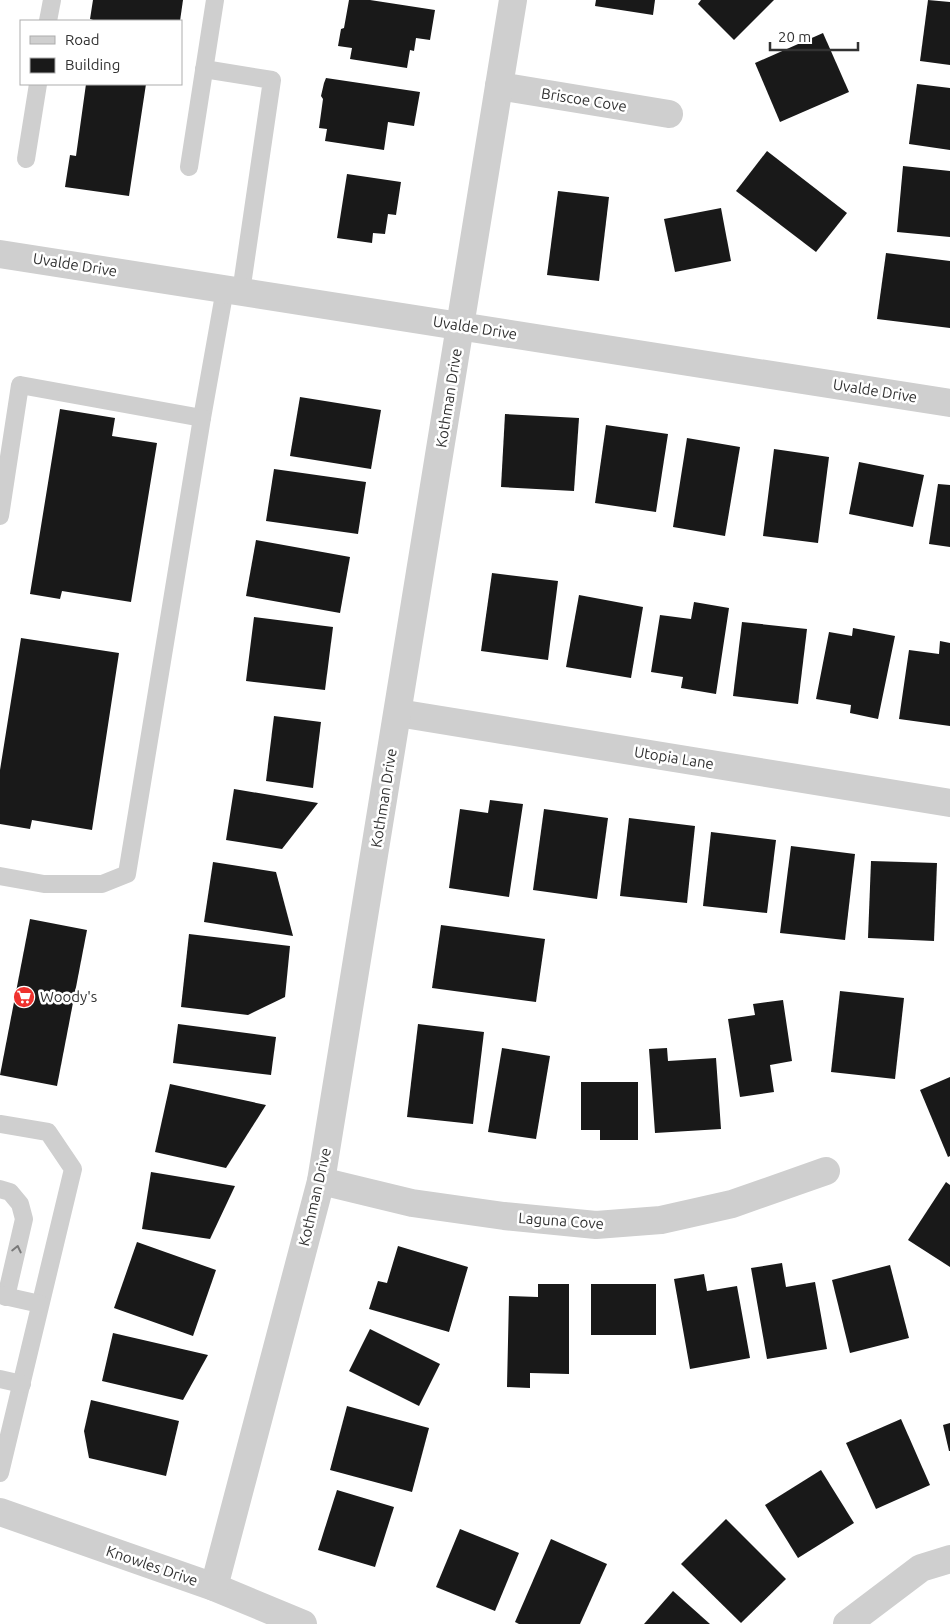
<svg xmlns="http://www.w3.org/2000/svg" width="950" height="1624" viewBox="0 0 950 1624" font-family="Ubuntu,sans-serif">
  <style>
    .building { fill: #191919 }
    .lines { fill: none; stroke-linecap: round; stroke-linejoin: round }
    .service { stroke: #cfcfcf; stroke-width: 18 }
    .minor { stroke: #cfcfcf; stroke-width: 28 }
    .oneway { stroke: #797979 }
    .labels { text-anchor: middle; stroke-width: 5; stroke-linejoin: round; paint-order: stroke }
    .street-label { font-size: 15px; fill: #323232; stroke: #fff }
    .poi-label { font-size: 15px; fill: #323232; stroke: #fff; text-anchor: start }
  </style>
  <rect width="100%" height="100%" fill="#fff"/>
  <!-- building -->
  <g class="building">
    <polygon points="93,0 183,0 180,21 96,21 90,19"/>
    <polygon points="349,0 370,0 435,10 430,40 416,38 414,51 410,50 407,68 350,59 352,48 338,46 341,29 344,28"/>
    <polygon points="596,0 655,0 653,15 595,6"/>
    <polygon points="701,0 774,0 734,40 698,4"/>
    <polygon points="928,0 950,2 950,65 920,61"/>
    <polygon points="823,33 849,92 780,122 755,63"/>
    <polygon points="326,78 420,92 414,126 388,122 384,150 325,141 327,129 319,128 323,99 321,96 324,83"/>
    <polygon points="86,84 146,84 129,196 65,187 70,155 76,156"/>
    <polygon points="917,84 950,88 950,150 909,144"/>
    <polygon points="767,151 847,213 816,252 736,191"/>
    <polygon points="903,166 950,171 950,237 897,232"/>
    <polygon points="347,174 401,182 396,215 388,214 385,234 373,233 372,243 337,238"/>
    <polygon points="558,191 609,197 599,281 547,275"/>
    <polygon points="721,208 731,261 675,272 664,219"/>
    <polygon points="886,253 950,261 950,328 877,319"/>
    <polygon points="300,397 381,410 371,469 290,456"/>
    <polygon points="60,409 115,418 112,436 157,443 131,602 62,591 60,599 30,594"/>
    <polygon points="505,414 579,418 574,491 501,487"/>
    <polygon points="606,425 668,434 656,512 595,503"/>
    <polygon points="687,438 740,447 725,536 673,527"/>
    <polygon points="774,449 829,457 818,543 763,536"/>
    <polygon points="859,462 924,475 913,527 849,514"/>
    <polygon points="274,469 366,482 358,534 266,521"/>
    <polygon points="938,484 950,485 950,547 929,544"/>
    <polygon points="256,540 350,557 340,613 246,596"/>
    <polygon points="492,573 558,581 548,660 481,651"/>
    <polygon points="579,595 643,607 631,678 566,667"/>
    <polygon points="694,602 729,608 716,694 681,688 683,677 651,672 660,615 691,619"/>
    <polygon points="254,617 333,627 325,690 246,681"/>
    <polygon points="742,622 807,629 798,704 733,696"/>
    <polygon points="853,628 895,636 878,719 850,713 851,705 816,699 829,632 852,636"/>
    <polygon points="21,638 119,653 92,830 32,820 30,829 0,824 0,770"/>
    <polygon points="940,641 950,643 950,726 899,719 909,650 939,654"/>
    <polygon points="274,716 321,722 313,788 266,781"/>
    <polygon points="234,789 318,803 282,849 226,840"/>
    <polygon points="490,800 523,804 509,897 449,888 460,809 488,813"/>
    <polygon points="544,809 608,818 597,899 533,890"/>
    <polygon points="629,818 695,826 687,903 620,896"/>
    <polygon points="711,832 776,840 767,913 703,906"/>
    <polygon points="791,846 855,854 845,940 780,933"/>
    <polygon points="871,861 937,863 934,941 868,938"/>
    <polygon points="213,862 276,872 293,936 204,922"/>
    <polygon points="30,919 87,930 57,1086 0,1075"/>
    <polygon points="441,925 545,939 536,1002 432,988"/>
    <polygon points="189,934 290,946 285,997 248,1015 181,1007"/>
    <polygon points="840,991 904,998 895,1079 831,1072"/>
    <polygon points="783,1000 792,1061 770,1065 774,1092 740,1097 728,1019 755,1015 753,1004"/>
    <polygon points="178,1024 276,1037 271,1075 173,1063"/>
    <polygon points="418,1024 484,1032 473,1124 407,1117"/>
    <polygon points="502,1048 550,1056 536,1139 488,1132"/>
    <polygon points="667,1048 668,1061 716,1058 721,1129 655,1133 649,1049"/>
    <polygon points="950,1077 950,1156 948,1157 920,1090"/>
    <polygon points="581,1082 638,1082 638,1140 600,1140 600,1130 581,1130"/>
    <polygon points="170,1084 266,1105 226,1168 155,1152"/>
    <polygon points="151,1172 235,1186 210,1239 142,1229"/>
    <polygon points="946,1182 950,1185 950,1267 908,1240"/>
    <polygon points="137,1242 216,1270 193,1336 114,1308"/>
    <polygon points="398,1246 468,1267 449,1332 369,1309 378,1281 387,1283"/>
    <polygon points="782,1263 786,1287 815,1282 827,1349 767,1359 751,1268"/>
    <polygon points="890,1265 909,1338 850,1353 832,1280"/>
    <polygon points="704,1274 707,1291 737,1286 750,1358 690,1369 674,1279"/>
    <polygon points="538,1284 569,1284 569,1374 530,1373 530,1388 507,1387 509,1296 538,1297"/>
    <rect x="591" y="1284" width="65" height="51"/>
    <polygon points="370,1329 440,1364 419,1406 349,1371"/>
    <polygon points="113,1333 208,1355 183,1400 102,1381"/>
    <polygon points="91,1400 179,1421 166,1476 89,1458 84,1431"/>
    <polygon points="347,1406 429,1428 412,1492 330,1470"/>
    <polygon points="901,1419 930,1485 876,1509 846,1443"/>
    <polygon points="950,1423 950,1451 949,1451 943,1425"/>
    <polygon points="821,1470 854,1523 798,1558 765,1505"/>
    <polygon points="337,1490 394,1507 375,1567 318,1550"/>
    <polygon points="726,1519 786,1579 741,1623 681,1564"/>
    <polygon points="460,1529 519,1553 495,1611 436,1587"/>
    <polygon points="551,1539 607,1564 580,1624 519,1624 515,1622"/>
    <polygon points="673,1591 710,1624 644,1624"/>
  </g>
  <g class="lines">
    <!-- service -->
    <g class="service">
      <polyline points="48,21 52,0"/>
      <polyline points="204,69 272,80 241,292"/>
      <polyline points="26,159 38,84"/>
      <polyline points="189,167 215,0"/>
      <polyline points="0,516 20,385 202,418 225,289"/>
      <polyline points="0,876 44,884 102,884 127,874 202,418"/>
      <polyline points="0,1124 48,1132 73,1169 0,1473"/>
      <polyline points="0,1189 10,1192 20,1204 24,1219 6,1297"/>
      <polyline points="0,1295 40,1304"/>
      <polyline points="0,1379 22,1384"/>
    </g>
    <!-- minor -->
    <g class="minor">
      <polyline points="499,86 669,114"/>
      <polyline points="0,254 950,403"/>
      <polyline points="398,713 950,803"/>
      <polyline points="321,1181 412,1203 504,1216 596,1225 661,1220 732,1204 826,1171"/>
      <polyline points="0,1512 214,1587 303,1624"/>
      <polyline points="214,1587 321,1181 513,0"/>
      <polyline points="847,1624 921,1568 950,1559"/>
    </g>
  </g>
  <!-- one-way arrows -->
  <defs><path id="oneway-chevron" d="M-2-3.5L2.5 0L-2 3.5" fill="none" stroke-width="1.6" stroke-linecap="round" stroke-linejoin="round" transform="scale(1.25)"/></defs>
  <use class="oneway" href="#oneway-chevron" transform="translate(17 1249) rotate(-77)"/>
  <!-- icons -->
  <defs>
    <g id="supermarket-disc" transform="scale(1.125)"><circle r="9.5" fill="#ef322e" stroke="#fff"/><path d="M-6-5.5h2.5l.6 2H6L4.5 2H-2.5L-4.4-4H-6ZM-1.5 3.2a1.3 1.3 0 1 0 .1 0ZM3 3.2a1.3 1.3 0 1 0 .1 0Z" fill="#fff"/></g>
  </defs>
  <g fill-rule="evenodd">
    <use href="#supermarket-disc" x="24" y="997"/>
  </g>
  <g class="labels">
    <!-- street labels -->
    <g class="street-label">
      <text transform="translate(584 100) rotate(9)" y="5">Briscoe Cove</text>
      <text transform="translate(75 265) rotate(9)" y="5">Uvalde Drive</text>
      <text transform="translate(475 328) rotate(9)" y="5">Uvalde Drive</text>
      <text transform="translate(875 391) rotate(9)" y="5">Uvalde Drive</text>
      <text transform="translate(449 398) rotate(-81)" y="5">Kothman Drive</text>
      <text transform="translate(674 758) rotate(9)" y="5">Utopia Lane</text>
      <text transform="translate(384 798) rotate(-81)" y="5">Kothman Drive</text>
      <text transform="translate(315 1197) rotate(-77)" y="5">Kothman Drive</text>
      <text transform="translate(561 1221) rotate(4)" y="5">Laguna Cove</text>
      <text transform="translate(152 1566) rotate(19)" y="5">Knowles Drive</text>
    </g>
    <!-- poi labels -->
    <g class="poi-label">
      <text x="40" y="1002">Woody's</text>
    </g>
  </g>
  <!-- legend -->
  <rect x="20" y="20" width="162" height="65" fill="#ffffff" stroke="#adadad"/>
  <rect x="30" y="36" width="25" height="8" fill="#cfcfcf" stroke="#adadad"/>
  <text x="65" y="45" font-size="15" fill="#323232">Road</text>
  <rect x="30" y="58" width="25" height="15" fill="#191919" stroke="#adadad"/>
  <text x="65" y="70" font-size="15" fill="#323232">Building</text>
  <!-- scale -->
  <path d="M770 42v8h88v-8" fill="none" stroke="#323232" stroke-width="2.5"/>
  <text x="778" y="42" font-size="15" fill="#323232" stroke="#ffffff" stroke-width="4" paint-order="stroke">20 m</text>
</svg>
